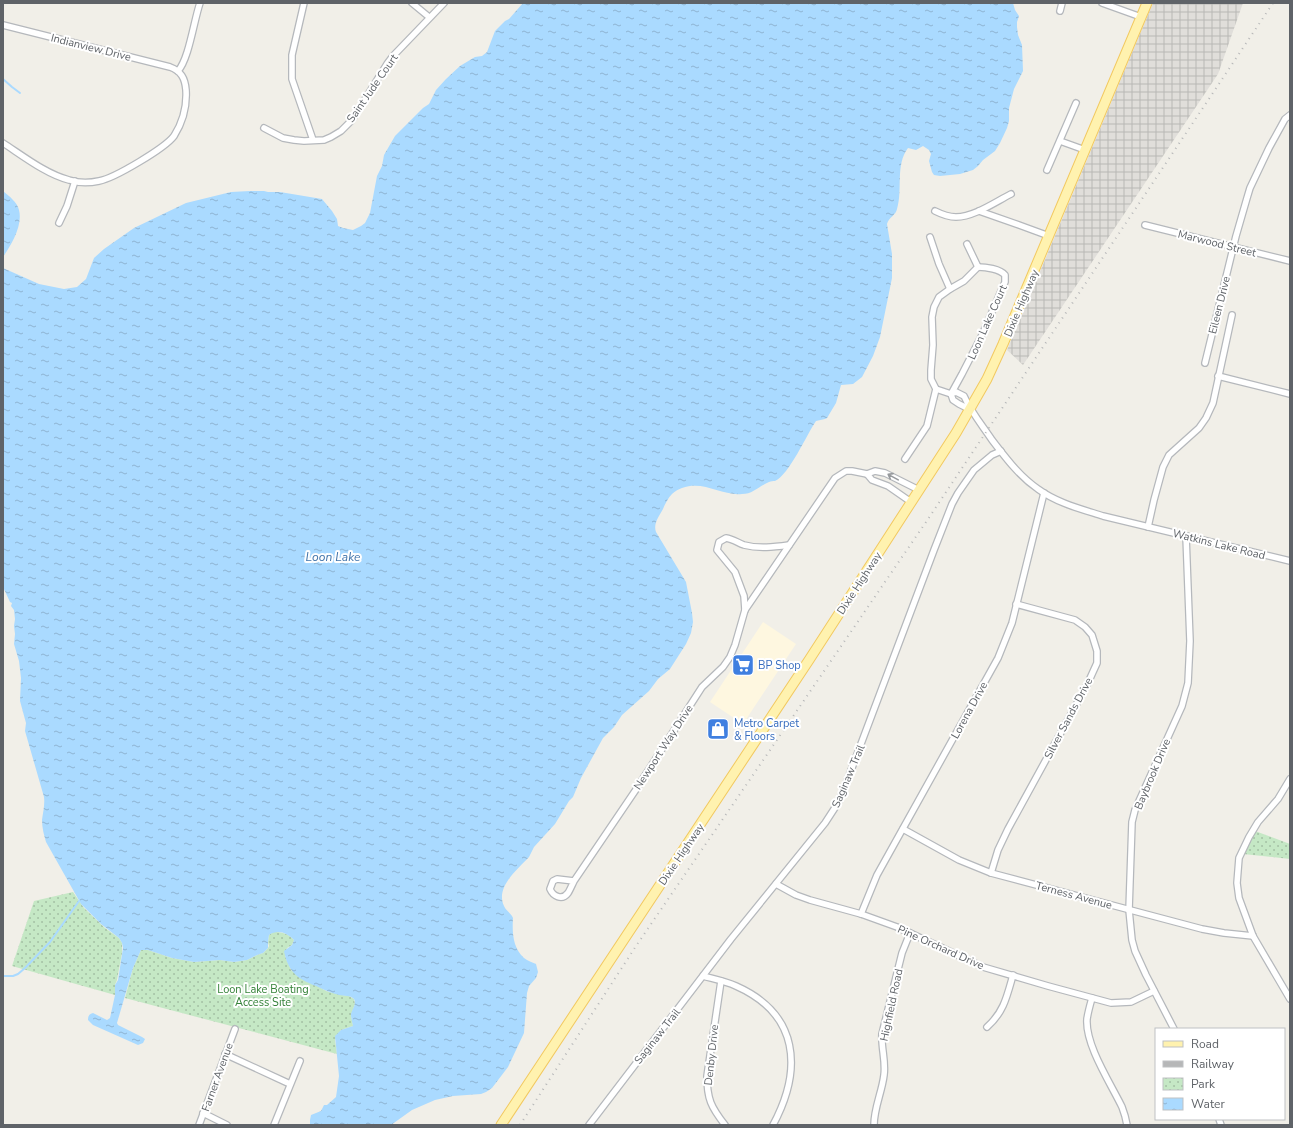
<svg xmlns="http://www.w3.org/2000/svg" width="1293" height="1128" viewBox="0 0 1293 1128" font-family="'Nunito Sans',sans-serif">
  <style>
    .commercial { fill: #fef7e0 }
    .industrial { fill: url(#industrial-grid) }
    .park { fill: url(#park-dots) }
    .water { fill: url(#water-ripples) }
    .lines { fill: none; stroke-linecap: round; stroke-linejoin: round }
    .stream { stroke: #aadaff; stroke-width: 2 }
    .street-casing { stroke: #b5b8bc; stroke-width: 8 }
    .primary-casing { stroke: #f2c960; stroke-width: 11 }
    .street { stroke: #fff; stroke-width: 5.5 }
    .primary { stroke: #fff2af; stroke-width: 9 }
    .rail { stroke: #b6b7b8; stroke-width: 2; stroke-dasharray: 1 5; stroke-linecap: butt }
    .oneway { stroke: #979a9d }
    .labels { text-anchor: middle; stroke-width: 4; stroke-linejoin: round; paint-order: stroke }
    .street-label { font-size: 11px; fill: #5f6368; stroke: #fff }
    .shop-label { font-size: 11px; fill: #366cbe; stroke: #fff; text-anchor: start }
    .park-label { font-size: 11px; fill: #348238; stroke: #fff }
    .water-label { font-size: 12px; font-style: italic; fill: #4174aa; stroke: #fff }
  </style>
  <defs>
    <pattern id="industrial-grid" width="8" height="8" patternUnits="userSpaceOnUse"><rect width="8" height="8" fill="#e0deda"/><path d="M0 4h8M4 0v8" fill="none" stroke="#b9b8b5"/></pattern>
    <pattern id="park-dots" width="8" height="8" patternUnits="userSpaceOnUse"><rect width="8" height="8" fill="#c5e8c5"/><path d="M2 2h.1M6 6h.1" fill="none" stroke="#a3c0a4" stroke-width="1.8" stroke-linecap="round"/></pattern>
    <pattern id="water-ripples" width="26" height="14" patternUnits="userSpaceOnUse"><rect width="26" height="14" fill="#aadaff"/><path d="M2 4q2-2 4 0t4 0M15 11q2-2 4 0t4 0" fill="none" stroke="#8eb4d2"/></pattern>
  </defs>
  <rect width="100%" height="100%" fill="#f1efe8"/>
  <!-- commercial -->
  <polygon class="commercial" points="763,622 796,644 743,724 710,702"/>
  <!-- industrial -->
  <polygon class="industrial" points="1153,3 1243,3 1218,74 1023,365 1007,350"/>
  <!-- park -->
  <g class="park">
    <polygon points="1255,831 1290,844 1290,859 1243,854"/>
    <polygon points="73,892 84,908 105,928 119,938 122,943 122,953 117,980 115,985 115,995 12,966 34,901"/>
    <path d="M273,932C282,932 288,933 294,940L292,945L287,948L285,956L291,970L326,991L342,995L349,996L354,999L355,1004L351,1015L353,1026L341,1030L335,1040L337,1054L125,998L133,968L141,950H148L172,958L194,962L220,960L234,962L247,960L257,955L263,953L268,948L269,946L268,942L269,935Z"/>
  </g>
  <!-- water -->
  <g class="water">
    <path d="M523,3H1013L1015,10L1019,16L1017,22V27L1018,35L1022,45L1023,71L1014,89L1009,108V121L1007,128L1000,143L995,151L983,160L978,166L973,170L960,174L940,176L934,175L932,172L929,161L931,154L929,150L923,146L916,150L908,148C895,165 903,189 897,209C896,215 889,217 887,224L892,254V278L880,337L873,356L862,377L853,384L841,385L836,403L827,418L825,419L816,421C807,434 789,475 775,481C773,481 771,481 769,482C759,486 753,494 742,494C721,496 704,480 682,488C679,489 675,491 672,494C668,498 665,504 663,509C659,516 653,524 656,532L686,582L692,613L693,622L691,633L686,644L670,669L658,679L649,691L622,715L614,727L603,738L581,778L573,797L569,801L555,824L534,847L529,857C518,869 495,887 504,906C506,911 511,913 513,918C512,933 513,948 524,958C528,961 532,962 536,964L538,972L536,978L529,986L527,993L524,1033L508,1067L492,1088L486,1092L481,1094L453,1096L435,1100L412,1110L391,1125H310V1120L311,1115L321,1111L324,1105H327L336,1097L339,1076L335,1036L341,1030L353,1026C352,1022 351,1018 351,1014C352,1009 357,1004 354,999C350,995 344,996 339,995C331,993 324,990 316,986C298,979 288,972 284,951L292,945L294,940C287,933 278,929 269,935L268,942V948L263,953L257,955L247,960L234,962L220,960L194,962L172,958L148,950H141L133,968L117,1023L118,1025L142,1037L145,1039L143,1043L138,1045L93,1025L88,1020C88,1016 89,1014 93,1013L107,1020L110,1018L115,995V985L118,980L123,948L122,943L119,938L101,924L81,904L46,842C44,835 42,828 42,820C43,812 45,805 44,797L25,731L26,723L20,701L21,678L19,661L14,644L15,634L14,626L15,619L14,610L11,606L12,603L10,602L3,587V268L39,284L64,289L77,287L86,279L94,258L104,249L134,228L186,203L231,192L250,191H264L268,192H280L322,199L332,211L337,219L338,226L343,228L353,230L361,226L365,223L370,213L377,176L382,166L384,155L395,136L423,108L429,104L436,90L446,79L460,66L475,57L482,56L487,52L495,31L505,21L509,19Z"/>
    <path d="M3,191C9,196 17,202 19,210C23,226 11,245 3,257Z"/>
  </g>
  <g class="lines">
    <!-- stream -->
    <g class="stream">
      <polyline points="3,79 12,87 20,93"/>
      <polyline points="3,976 13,976 18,974 25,968 50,942 79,901"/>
    </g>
    <!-- street casing -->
    <g class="street-casing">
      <g id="street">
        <polyline points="304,3 292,55 292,79 313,140"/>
        <polyline points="412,3 429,17"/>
        <polyline points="1102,3 1141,17"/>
        <polyline points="1060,11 1062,3"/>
        <path d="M3,25L170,67C181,71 185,78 186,90C187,106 183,122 174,136C165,148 115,178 99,181C90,183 78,183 69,180C46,174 23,156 3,143"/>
        <path d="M178,71C189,59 194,20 200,3"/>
        <polyline points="264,128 283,138 294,140 304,141 324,140 331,137 341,131 352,120 387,64 393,56 444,3"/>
        <polyline points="1060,141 1085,150"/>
        <polyline points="1047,170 1076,103"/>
        <path d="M935,211C941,214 949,217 956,217C974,217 995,202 1011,194"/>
        <polyline points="979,211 1019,225 1049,236"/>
        <polyline points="59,223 67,206 75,181"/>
        <polyline points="1145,225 1290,261"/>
        <polyline points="930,237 939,264 950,289"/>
        <polyline points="967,244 978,267"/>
        <polyline points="1205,363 1236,236 1247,198 1250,188 1269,148 1285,119 1290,115"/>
        <polyline points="1218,376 1290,394"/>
        <path d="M936,389L951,394L962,374L982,335L1005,282V275C1000,269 986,267 978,267"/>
        <path d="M969,409L959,404L953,400L951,394L956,392L964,396C971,412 982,425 992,440C1006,458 1019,476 1038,489C1057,503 1081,509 1103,516L1290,561"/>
        <polyline points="905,459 927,426 936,389 931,379 931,370 933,345 932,317 934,307 939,297 950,289 964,281 978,267"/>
        <polyline points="867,474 875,471 885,473 919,490"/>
        <polyline points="1148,527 1154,500 1163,467 1169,455 1199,428 1206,418 1213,403 1232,315"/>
        <path d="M745,610L744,596L735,572L717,550L719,542L726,538C733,539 738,543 744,545C759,549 774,547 789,545"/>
        <polyline points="1290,779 1278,799 1258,822 1249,837 1239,858 1237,883 1239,898 1253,936 1290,999"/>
        <polyline points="903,829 959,860 991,873 1202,929 1224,933 1253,936"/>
        <polyline points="991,873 998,850 1008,829 1087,685 1097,663 1097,651 1092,635 1085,627 1075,620 1016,604"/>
        <path d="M574,881C572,885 570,890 568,893C562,901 553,896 550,889L553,881L557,879L574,881L635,791L702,687L723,667L730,657L735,645L745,610L835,478L846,471H852L867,474L872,480L888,486L911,502"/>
        <polyline points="776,884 796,895 810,900 861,914 897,927 983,967 1048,986 1111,1003 1131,1002 1154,991"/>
        <polyline points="861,914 877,875 998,658 1012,623 1044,493"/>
        <path d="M703,976C714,979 725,981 736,986C799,1014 803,1069 773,1125"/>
        <path d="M721,981L707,1076C707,1099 711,1107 725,1125"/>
        <path d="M1092,998C1090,1005 1088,1012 1087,1019C1085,1045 1111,1084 1122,1107L1125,1116L1127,1125"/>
        <path d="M987,1027C1004,1012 1007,996 1013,975"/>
        <polyline points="1174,1029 1146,975 1135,951 1132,940 1129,910 1132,822 1135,810 1182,706 1188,683 1190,641 1186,536"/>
        <polyline points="225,1054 290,1084"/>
        <polyline points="203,1113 227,1125"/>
        <polyline points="1219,1119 1221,1125"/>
        <polyline points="199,1125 235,1029"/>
        <polyline points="274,1125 300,1061"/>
        <polyline points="589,1125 731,939 825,823 838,803 844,789 934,550 952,504 958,493 974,470 992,455 1001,451"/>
        <path d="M874,1125C874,1108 882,1092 884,1075C886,1061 881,1048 882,1034L902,953L910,933"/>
      </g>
    </g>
    <!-- primary casing -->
    <g class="primary-casing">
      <polyline id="primary" points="501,1125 809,660 956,433 987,379 1003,344 1147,3"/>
    </g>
    <!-- street -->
    <use href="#street" class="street"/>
    <!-- primary -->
    <use href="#primary" class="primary"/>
    <!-- rail -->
    <polyline class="rail" points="520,1125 636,946 926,522 1273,3"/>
  </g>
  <!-- one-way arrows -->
  <defs><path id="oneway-shaft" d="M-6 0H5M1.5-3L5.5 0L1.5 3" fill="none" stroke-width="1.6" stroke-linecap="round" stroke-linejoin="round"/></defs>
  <use class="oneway" href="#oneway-shaft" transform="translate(893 477) rotate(-151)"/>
  <!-- icons -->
  <defs>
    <g id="supermarket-square" transform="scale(1.15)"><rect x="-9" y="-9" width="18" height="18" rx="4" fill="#3f7fe0" stroke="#fff"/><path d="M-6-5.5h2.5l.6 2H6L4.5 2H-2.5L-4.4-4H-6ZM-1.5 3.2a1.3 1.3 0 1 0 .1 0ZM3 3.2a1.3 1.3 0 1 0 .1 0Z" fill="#fff"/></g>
    <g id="shop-square" transform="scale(1.15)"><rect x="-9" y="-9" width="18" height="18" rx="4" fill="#3f7fe0" stroke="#fff"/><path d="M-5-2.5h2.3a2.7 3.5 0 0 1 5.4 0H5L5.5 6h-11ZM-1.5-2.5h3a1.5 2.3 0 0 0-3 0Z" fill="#fff"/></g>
  </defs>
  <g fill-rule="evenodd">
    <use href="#supermarket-square" x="743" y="665"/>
    <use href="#shop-square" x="718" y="729"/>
  </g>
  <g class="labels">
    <!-- street labels -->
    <g class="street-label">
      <text transform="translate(91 47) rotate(14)" y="4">Indianview Drive</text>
      <text transform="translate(372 88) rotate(-55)" y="4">Saint Jude Court</text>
      <text transform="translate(1217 243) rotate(14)" y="4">Marwood Street</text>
      <text transform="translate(1021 303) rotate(-67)" y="4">Dixie Highway</text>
      <text transform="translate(1219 305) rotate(-76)" y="4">Eileen Drive</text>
      <text transform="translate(987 322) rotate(-66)" y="4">Loon Lake Court</text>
      <text transform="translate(1219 544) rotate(14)" y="4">Watkins Lake Road</text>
      <text transform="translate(859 583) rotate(-57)" y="4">Dixie Highway</text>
      <text transform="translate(969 710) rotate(-61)" y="4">Lorena Drive</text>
      <text transform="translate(1068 718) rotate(-62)" y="4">Silver Sands Drive</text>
      <text transform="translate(663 747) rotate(-57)" y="4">Newport Way Drive</text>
      <text transform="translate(1152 774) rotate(-67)" y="4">Baybrook Drive</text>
      <text transform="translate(848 776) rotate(-67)" y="4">Saginaw Trail</text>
      <text transform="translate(681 854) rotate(-56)" y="4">Dixie Highway</text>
      <text transform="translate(1074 895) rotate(15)" y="4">Terness Avenue</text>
      <text transform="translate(941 947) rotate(24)" y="4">Pine Orchard Drive</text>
      <text transform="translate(891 1005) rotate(-78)" y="4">Highfield Road</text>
      <text transform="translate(657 1036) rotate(-52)" y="4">Saginaw Trail</text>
      <text transform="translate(711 1055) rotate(-84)" y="4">Denby Drive</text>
      <text transform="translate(217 1077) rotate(-70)" y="4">Farner Avenue</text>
    </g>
    <!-- shop labels -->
    <g class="shop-label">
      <text x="758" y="669">BP Shop</text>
      <text x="734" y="727">Metro Carpet<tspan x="734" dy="13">&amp; Floors</tspan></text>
    </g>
    <!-- park labels -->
    <g class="park-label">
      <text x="263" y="993">Loon Lake Boating<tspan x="263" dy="13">Access Site</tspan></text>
    </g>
    <!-- water labels -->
    <g class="water-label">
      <text x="333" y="561">Loon Lake</text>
    </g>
  </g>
  <!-- border -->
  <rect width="1293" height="1128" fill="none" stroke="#5f6368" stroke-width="8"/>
  <!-- legend -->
  <rect x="1155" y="1028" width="130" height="92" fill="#ffffff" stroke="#bfc1c3"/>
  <rect x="1163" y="1041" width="20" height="6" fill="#fff2af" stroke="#bfc1c3"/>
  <text x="1191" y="1048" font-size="12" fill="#5f6368">Road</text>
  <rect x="1163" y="1061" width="20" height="6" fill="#b6b7b8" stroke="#bfc1c3"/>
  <text x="1191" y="1068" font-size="12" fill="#5f6368">Railway</text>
  <rect x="1163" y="1078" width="20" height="12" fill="url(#park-dots)" stroke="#bfc1c3"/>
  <text x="1191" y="1088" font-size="12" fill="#5f6368">Park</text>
  <rect x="1163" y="1098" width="20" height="12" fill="url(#water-ripples)" stroke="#bfc1c3"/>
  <text x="1191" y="1108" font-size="12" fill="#5f6368">Water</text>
</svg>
